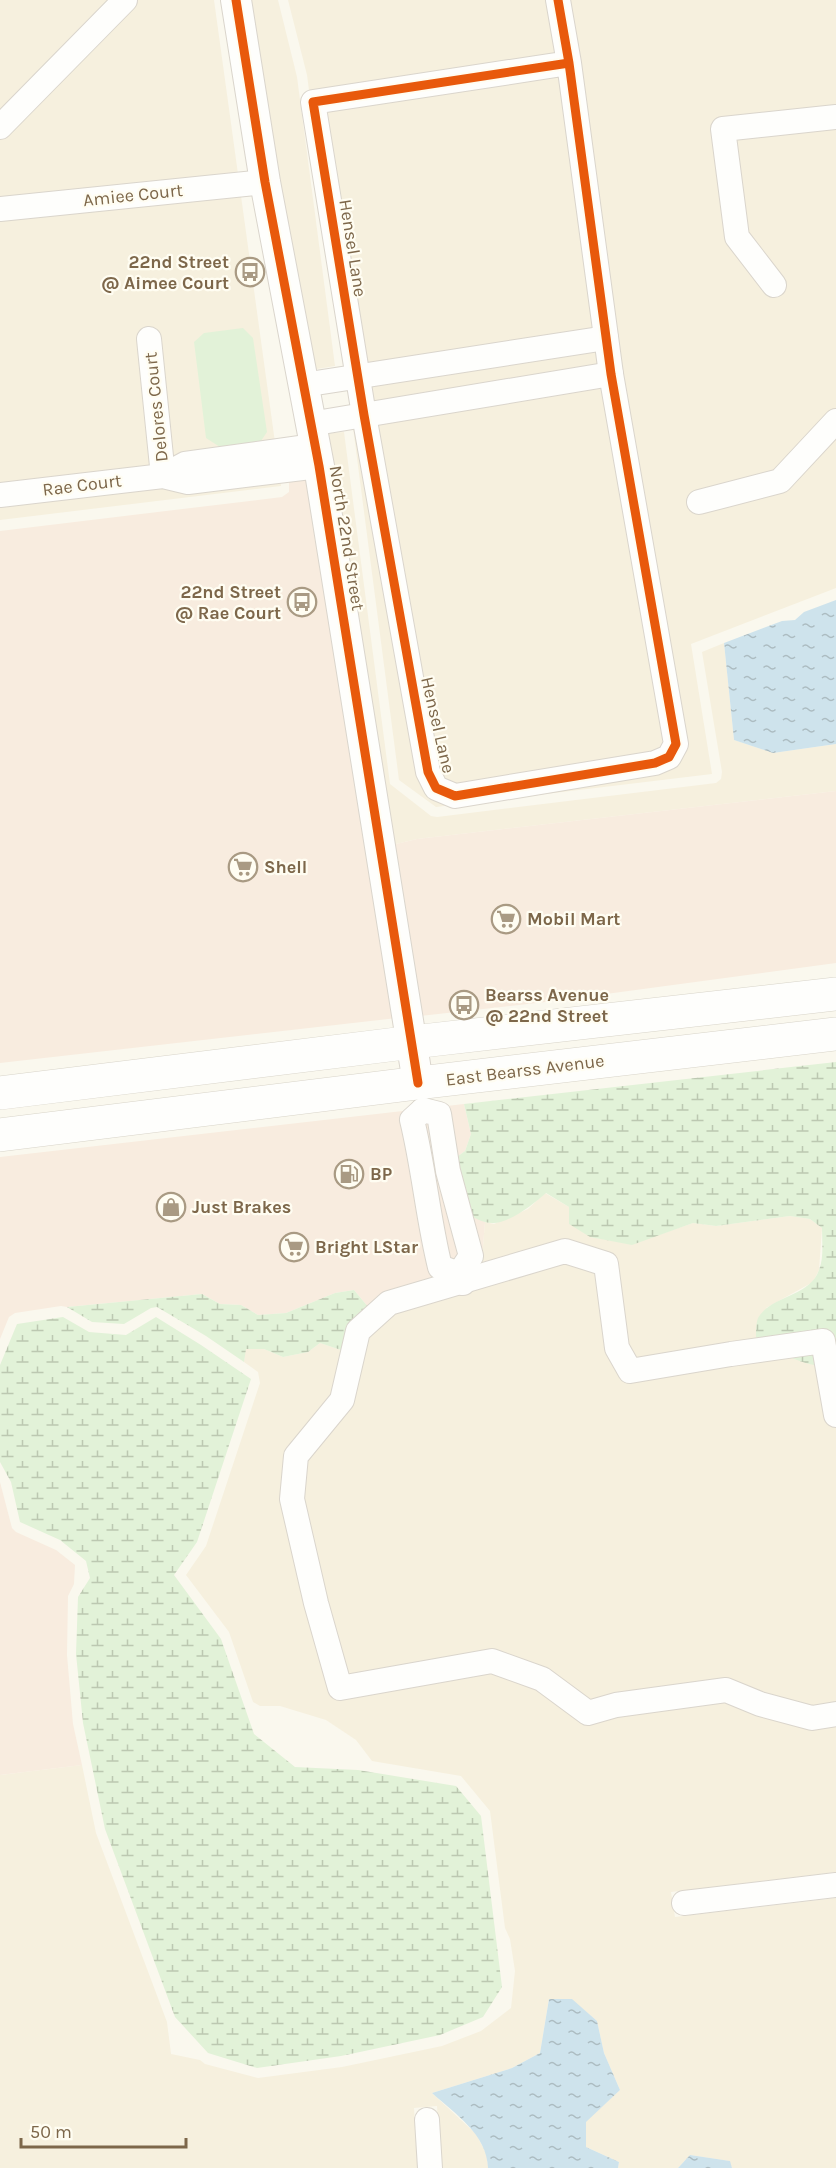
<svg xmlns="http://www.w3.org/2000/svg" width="836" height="2168" viewBox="0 0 836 2168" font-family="Karla,sans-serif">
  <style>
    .residential { fill: #f6f0de }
    .commercial { fill: #f8ecdf }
    .wetland { fill: url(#wetland-marsh) }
    .pitch { fill: #e2f2d8 }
    .water { fill: url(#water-ripples) }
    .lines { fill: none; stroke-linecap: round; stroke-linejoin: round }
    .minor-casing { stroke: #dad5cc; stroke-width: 26 }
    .tertiary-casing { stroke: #dad5cc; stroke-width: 32 }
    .secondary-casing { stroke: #d8d4c9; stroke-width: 34 }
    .minor { stroke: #fefefc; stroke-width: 24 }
    .tertiary { stroke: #fefefc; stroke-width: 30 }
    .secondary { stroke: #fefefc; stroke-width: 33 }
    .cycleway-casing { stroke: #fffdf2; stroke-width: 13 }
    .cycleway { stroke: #e8590c; stroke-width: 9 }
    .labels { text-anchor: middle; stroke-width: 4.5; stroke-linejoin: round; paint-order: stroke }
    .street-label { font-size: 18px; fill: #7d674a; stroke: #fffdf2 }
    .poi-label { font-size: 18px; font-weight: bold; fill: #7d674a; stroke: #fffdf2; text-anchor: start }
  </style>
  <defs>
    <pattern id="wetland-marsh" width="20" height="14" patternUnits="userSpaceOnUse" patternTransform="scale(1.5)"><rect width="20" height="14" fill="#e2f2d8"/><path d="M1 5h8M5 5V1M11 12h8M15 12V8" fill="none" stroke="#bcc8b1"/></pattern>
    <pattern id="water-ripples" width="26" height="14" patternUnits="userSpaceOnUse" patternTransform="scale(1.5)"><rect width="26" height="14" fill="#cee3ec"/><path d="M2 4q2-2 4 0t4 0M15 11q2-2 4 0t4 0" fill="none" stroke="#acbcc1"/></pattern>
  </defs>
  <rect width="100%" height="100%" fill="#faf8ee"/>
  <!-- residential -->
  <g class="residential">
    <polygon points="0,0 214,0 281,486 0,520"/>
    <polygon points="247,0 278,0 297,77 335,366 311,370"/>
    <polygon points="288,0 836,0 836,588 691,644 712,774 436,807 399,780 307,75"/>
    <polygon points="344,432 390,784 431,816 437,817 716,783 721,779 722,772 702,652 724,643 734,740 773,753 836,744 836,791 417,839 392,845 323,434"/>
    <polygon points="545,1193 569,1207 590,1237 632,1244 693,1223 716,1226 790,1216 810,1219 822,1228 819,1270 813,1282 766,1308 836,1367 836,1872 671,1892 675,1917 836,1898 836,2168 732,2168 729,2161 690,2155 678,2168 618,2168 619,2162 586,2147 585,2122 620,2090 604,2053 597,2021 571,1999 549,1999 540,2053 512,2068 432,2093 476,2134 487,2155 488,2168 441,2168 437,2106 414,2108 418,2168 0,2168 0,1775 82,1765 96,1833 167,2022 171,2054 200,2060 205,2064 258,2078 342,2067 442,2046 481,2031 511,2008 515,1971 510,1939 505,1928 490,1811 461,1776 372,1761 356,1740 326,1720 280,1706 260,1706 253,1702 229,1632 186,1575 206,1546 260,1383 258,1372 244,1362 245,1349 264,1349 283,1357 308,1352 320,1343 347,1352 371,1325 481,1271 485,1222 494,1224 528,1209"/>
  </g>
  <!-- commercial -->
  <g class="commercial">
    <polygon points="308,470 397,1018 0,1063 0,531 282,497 289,492 289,475"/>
    <polygon points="836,791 836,963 554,1001 420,1016 392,845 417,839"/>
    <polygon points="464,1104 471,1134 465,1151 450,1162 462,1210 485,1222 481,1271 369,1308 354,1290 335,1293 286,1313 258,1315 241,1305 220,1304 202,1294 67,1307 61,1306 15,1313 9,1317 0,1339 0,1157"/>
    <polygon points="0,1482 12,1528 16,1532 56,1550 75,1565 74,1584 68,1596 67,1655 73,1724 82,1765 0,1775"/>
  </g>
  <!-- wetland -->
  <g class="wetland">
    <path d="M836,1062V1367C807,1368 779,1354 756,1337C756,1331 756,1323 758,1318C771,1295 810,1297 819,1270C824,1258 822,1242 822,1228L810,1219L790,1216L716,1226L693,1223L632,1245L590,1237L569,1224V1207L546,1193C534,1204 508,1224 492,1223C474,1223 453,1202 440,1191V1174L450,1162L465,1151L471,1134L464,1104Z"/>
    <polygon points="354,1290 369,1308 347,1352 320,1343 308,1352 283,1357 264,1349 246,1349 244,1362 206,1336 157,1307 151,1308 124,1324 92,1322 67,1307 202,1294 220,1304 241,1305 258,1315 286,1313 335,1293"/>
    <polygon points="63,1317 89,1332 126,1335 156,1317 201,1345 251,1379 197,1542 174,1575 221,1639 254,1734 295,1767 358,1770 456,1786 481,1816 502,1987 483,2017 440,2035 341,2056 257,2068 208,2053 175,2017 105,1829 83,1723 76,1654 78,1597 90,1578 86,1561 60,1540 20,1522 11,1482 0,1462 0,1365 17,1324"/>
  </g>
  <!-- pitch -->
  <polygon class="pitch" points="243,328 253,338 267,432 261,441 220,447 206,438 194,342 204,333"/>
  <!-- water -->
  <g class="water">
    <polygon points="836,600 836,744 773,753 734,740 724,643 782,621 795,620 804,612"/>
    <path d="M549,1999H572L597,2021L604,2053L620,2090L586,2122V2147L619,2162L618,2168H488C487,2134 455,2114 432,2093L512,2068L540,2053Z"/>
    <polygon points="690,2155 730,2161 732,2168 678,2168"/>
  </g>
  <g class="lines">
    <!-- minor casing -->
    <g class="minor-casing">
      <g id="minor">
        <polyline points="558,0 569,63 611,374 676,744 669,757 655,763 455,796 436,788 428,772 364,415 313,102 569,63"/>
        <polyline points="0,127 125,0"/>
        <polyline points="0,209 265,182"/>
        <polyline points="774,285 737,237 723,129 836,117"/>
        <polyline points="149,339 163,476"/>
        <polyline points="303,385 606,338"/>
        <polyline points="310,424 611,374"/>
        <polyline points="163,476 185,464 314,446"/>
        <polyline points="0,495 163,476 188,482 319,466"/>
        <polyline points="699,502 780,481 836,421"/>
        <path d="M423,1110L412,1120C424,1169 428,1219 440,1267L459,1274L463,1283"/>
        <polyline points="423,1110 439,1114 448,1171 471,1256 459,1274"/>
        <polyline points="836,1415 823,1341 731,1354 630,1371 617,1348 606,1264 565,1251 389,1303 358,1331 342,1400 296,1456 292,1499 316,1603 340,1688 492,1661 542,1679 588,1713 616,1705 726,1690 760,1704 812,1718 836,1714"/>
        <polyline points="684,1903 836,1885"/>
        <polyline points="427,2120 430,2168"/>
      </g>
    </g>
    <!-- tertiary casing -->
    <g class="tertiary-casing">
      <polyline id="tertiary" points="236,0 265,182 319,466 418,1083"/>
    </g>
    <!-- secondary casing -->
    <g class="secondary-casing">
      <g id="secondary">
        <polyline points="0,1093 413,1042 836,994"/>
        <polyline points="0,1135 418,1083 836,1034"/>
      </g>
    </g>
    <!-- minor -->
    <use href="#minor" class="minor"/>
    <!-- tertiary -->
    <use href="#tertiary" class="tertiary"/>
    <!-- secondary -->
    <use href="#secondary" class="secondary"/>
    <!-- cycleway casing -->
    <g class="cycleway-casing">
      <g id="cycleway">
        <polyline points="236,0 265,182 319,466 418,1083"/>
        <polyline points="558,0 569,63 611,374 676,744 669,757 655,763 455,796 436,788 428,772 364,415 313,102 569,63"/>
      </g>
    </g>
    <!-- cycleway -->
    <use href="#cycleway" class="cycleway"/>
  </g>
  <!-- icons -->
  <defs>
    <g id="bus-ring" transform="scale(1.5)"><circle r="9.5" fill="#fffdf2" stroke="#a99a83" stroke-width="1.5"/><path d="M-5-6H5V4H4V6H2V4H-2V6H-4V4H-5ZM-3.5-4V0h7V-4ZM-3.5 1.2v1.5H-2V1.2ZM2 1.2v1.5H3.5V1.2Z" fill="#a99a83"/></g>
    <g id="supermarket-ring" transform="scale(1.5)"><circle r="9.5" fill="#fffdf2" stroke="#a99a83" stroke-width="1.5"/><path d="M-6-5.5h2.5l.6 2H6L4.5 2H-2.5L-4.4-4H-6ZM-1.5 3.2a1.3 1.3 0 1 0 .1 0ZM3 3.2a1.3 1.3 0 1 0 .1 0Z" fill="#a99a83"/></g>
    <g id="fuel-ring" transform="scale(1.5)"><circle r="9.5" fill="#fffdf2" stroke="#a99a83" stroke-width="1.5"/><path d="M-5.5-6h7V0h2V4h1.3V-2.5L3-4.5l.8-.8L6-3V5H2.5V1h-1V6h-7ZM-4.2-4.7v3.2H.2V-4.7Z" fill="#a99a83"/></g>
    <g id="shop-ring" transform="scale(1.5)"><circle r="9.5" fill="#fffdf2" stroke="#a99a83" stroke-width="1.5"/><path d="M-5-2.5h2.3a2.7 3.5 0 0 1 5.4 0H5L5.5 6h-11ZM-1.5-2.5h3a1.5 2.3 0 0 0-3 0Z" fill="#a99a83"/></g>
  </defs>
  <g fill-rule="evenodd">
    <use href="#bus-ring" x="250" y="272"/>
    <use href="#bus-ring" x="302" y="602"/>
    <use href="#supermarket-ring" x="243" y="867"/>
    <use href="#supermarket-ring" x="506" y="919"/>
    <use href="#bus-ring" x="464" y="1005"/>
    <use href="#fuel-ring" x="349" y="1174"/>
    <use href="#shop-ring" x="171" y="1207"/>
    <use href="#supermarket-ring" x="294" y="1247"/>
  </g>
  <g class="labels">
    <!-- street labels -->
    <g class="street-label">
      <text transform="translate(133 195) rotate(-6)" y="6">Amiee Court</text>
      <text transform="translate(353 248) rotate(81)" y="6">Hensel Lane</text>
      <text transform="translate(156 407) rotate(-96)" y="6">Delores Court</text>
      <text transform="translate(82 485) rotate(-7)" y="6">Rae Court</text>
      <text transform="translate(347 538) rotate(81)" y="6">North 22nd Street</text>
      <text transform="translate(438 725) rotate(77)" y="6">Hensel Lane</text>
      <text transform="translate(525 1070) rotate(-7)" y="6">East Bearss Avenue</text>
    </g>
    <!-- poi labels -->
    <g class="poi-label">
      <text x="229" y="268" text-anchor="end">22nd Street<tspan x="229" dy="21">@ Aimee Court</tspan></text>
      <text x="281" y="598" text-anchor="end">22nd Street<tspan x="281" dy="21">@ Rae Court</tspan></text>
      <text x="264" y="873">Shell</text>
      <text x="527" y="925">Mobil Mart</text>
      <text x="485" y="1001">Bearss Avenue<tspan x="485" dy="21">@ 22nd Street</tspan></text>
      <text x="370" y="1180">BP</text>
      <text x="192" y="1213">Just Brakes</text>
      <text x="315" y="1253">Bright LStar</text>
    </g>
  </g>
  <!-- scale -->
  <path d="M21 2138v9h165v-9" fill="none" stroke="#7d674a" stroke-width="3"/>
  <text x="30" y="2138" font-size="18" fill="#7d674a" stroke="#fffdf2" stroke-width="4.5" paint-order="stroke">50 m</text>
</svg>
